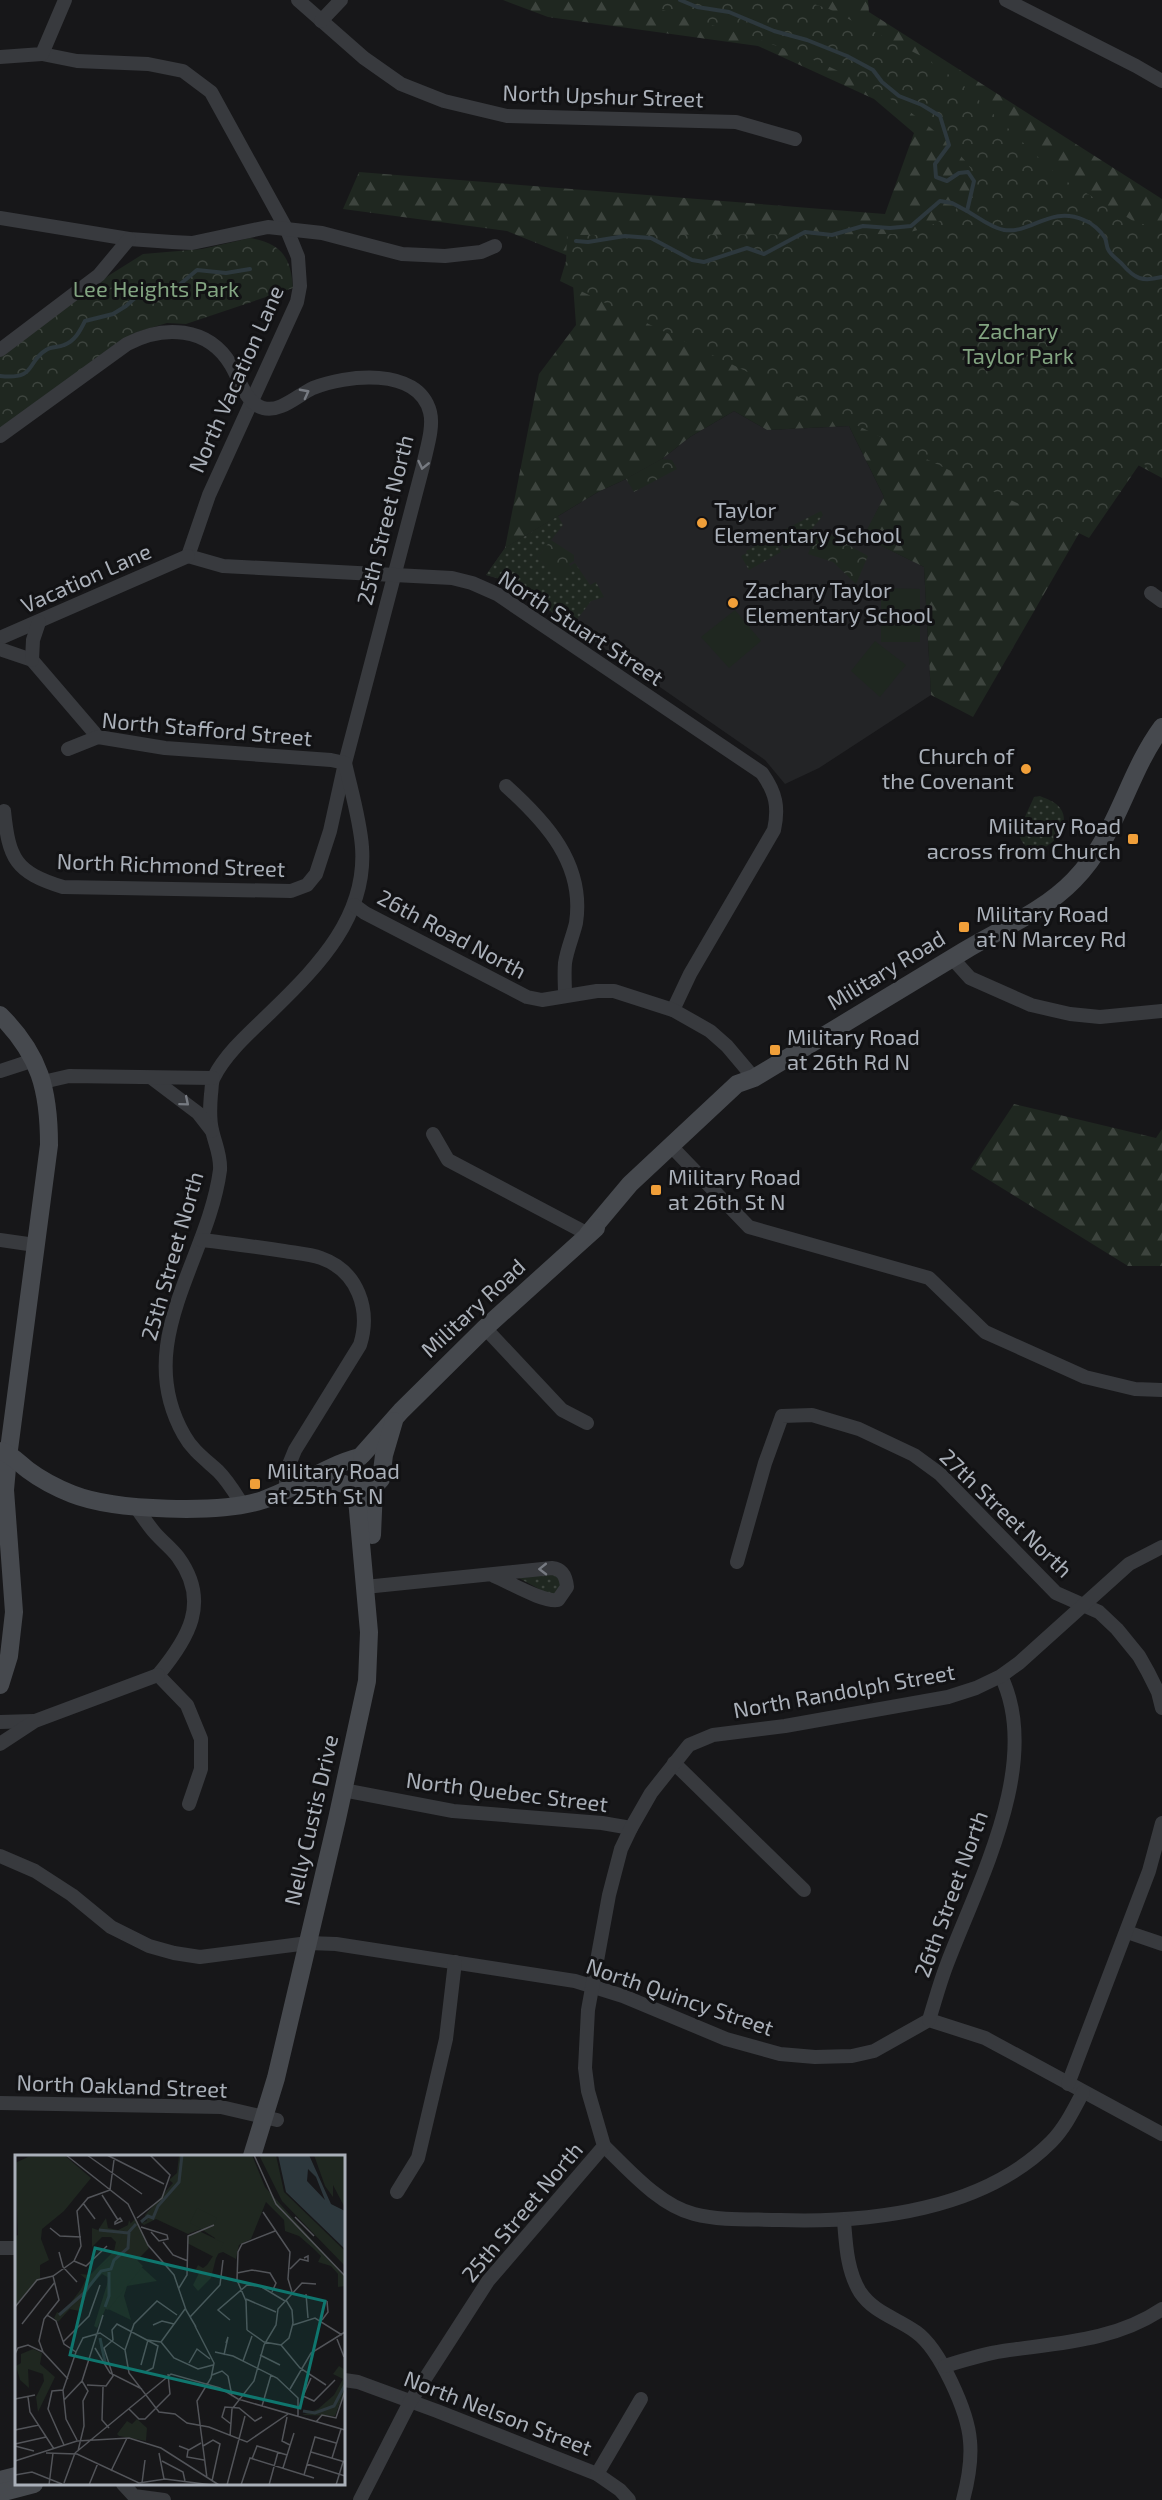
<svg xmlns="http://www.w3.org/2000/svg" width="1162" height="2500" viewBox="0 0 1162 2500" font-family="'Exo 2',sans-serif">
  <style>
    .built { fill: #232426 }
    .grass { fill: url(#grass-dots) }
    .forest { fill: url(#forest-firs) }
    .park { fill: url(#park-crowns) }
    .pitch { fill: #1f2720 }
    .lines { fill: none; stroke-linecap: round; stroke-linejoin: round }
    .stream { stroke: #2d383d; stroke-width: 4 }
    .street { stroke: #383a3e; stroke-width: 14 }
    .secondary { stroke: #46494e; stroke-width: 18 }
    .oneway { stroke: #777b82 }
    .poi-dot { fill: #f09f39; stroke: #121214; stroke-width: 2 }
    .labels { text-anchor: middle; stroke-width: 6; stroke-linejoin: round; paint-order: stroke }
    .street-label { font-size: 22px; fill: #aab0b9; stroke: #121214 }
    .park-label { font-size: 22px; fill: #82a481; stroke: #121214 }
    .poi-label { font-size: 22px; fill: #aab0b9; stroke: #121214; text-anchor: start }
    .inset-river { fill: none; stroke: #2d383d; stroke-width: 3 }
    .inset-road { fill: none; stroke: #525459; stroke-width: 1.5 }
    .view { fill: #0f766e; fill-opacity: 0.15; stroke: #0f766e; stroke-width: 3 }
    .inset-edge { fill: none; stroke: #aab0b9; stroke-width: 3 }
  </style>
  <defs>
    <pattern id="grass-dots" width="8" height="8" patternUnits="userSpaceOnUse" patternTransform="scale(1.5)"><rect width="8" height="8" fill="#1f2720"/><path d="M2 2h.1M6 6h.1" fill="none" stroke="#3d443e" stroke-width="1.8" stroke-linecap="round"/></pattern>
    <pattern id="forest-firs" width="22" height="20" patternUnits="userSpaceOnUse" patternTransform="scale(1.5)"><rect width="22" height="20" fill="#1f2720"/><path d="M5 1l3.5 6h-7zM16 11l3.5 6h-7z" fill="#3d443e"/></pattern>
    <pattern id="park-crowns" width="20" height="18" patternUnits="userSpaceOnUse" patternTransform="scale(1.5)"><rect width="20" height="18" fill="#1f2720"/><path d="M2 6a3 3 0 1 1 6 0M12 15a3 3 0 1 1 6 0" fill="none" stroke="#3d443e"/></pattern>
  </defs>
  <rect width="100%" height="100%" fill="#171719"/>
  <!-- built -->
  <polygon class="built" points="734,411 767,430 849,426 884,497 864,537 924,567 931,695 819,768 785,784 765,760 507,581 486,575 505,548 598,492 626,479 662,459 690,437"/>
  <!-- grass -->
  <g class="grass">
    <path d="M821,511L823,515C812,530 802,541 785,550L776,534Z"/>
    <polygon points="558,516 563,525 537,558 544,564 572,569 570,566 575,563 590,585 596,582 604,597 591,601 572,626 507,581 486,575 505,548"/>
    <polygon points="772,536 781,552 749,570 741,556 747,553 746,551"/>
    <path d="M1040,796C1047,799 1056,802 1060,808C1078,830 1029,874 1018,832L1034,797Z"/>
    <polygon points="553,1574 559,1578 561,1587 554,1594 548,1594 519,1578"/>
  </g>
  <!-- forest -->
  <g class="forest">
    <polygon points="503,0 868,0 869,12 1162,199 1162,478 1123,457 973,717 931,695 924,567 863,537 884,497 849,426 767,430 734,411 690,437 662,459 626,479 598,492 505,548 539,374 576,325 571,257 507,231 343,209 359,172 885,214 914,133 874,99 758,46 548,17"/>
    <polygon points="1014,1104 1156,1138 1162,1129 1162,1266 1128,1266 971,1169"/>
  </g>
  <!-- park -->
  <g class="park">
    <path d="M637,0H802L829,9L925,58L962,84L1059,177L1135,222L1162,229V476L1141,462L1089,538L560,281L566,261L567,235L896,234C922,231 941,224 960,205C987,180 970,165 950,145C892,89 814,57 738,33C704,22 669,14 637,0Z"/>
    <path d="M250,238C281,243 291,257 293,288L186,324L167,323L137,332L0,429V356L108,276L143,254L202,249Z"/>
    <polygon points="662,459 672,460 677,469 634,492 626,479"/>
    <polygon points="817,530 829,534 868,556 856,584 833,562 808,554"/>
    <polygon points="551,540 574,555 574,561 569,564 572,570 559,579 551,566 544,564 537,558"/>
  </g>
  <!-- pitch -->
  <g class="pitch">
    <polygon points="881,588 920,589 920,642 881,642"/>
    <polygon points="735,610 761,641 729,668 701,637"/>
    <polygon points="875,641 906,665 880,697 851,671"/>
  </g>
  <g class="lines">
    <!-- stream -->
    <g class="stream">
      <path d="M680,0L697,7L729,12L774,31L807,40L847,56L873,70L882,82L899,96L922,105L940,116L949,145L935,164L936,177L947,181L959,173L968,172L974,181L967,211C978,217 991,228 1004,230C1032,234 1050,205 1084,220C1092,223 1101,231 1105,238C1107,242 1106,247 1109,251C1112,256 1118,260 1122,264C1135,279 1142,282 1162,277"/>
      <polyline points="576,241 588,242 625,236 651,238 692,260 704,262 747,248 764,254 805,232 832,235 863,226 890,228 911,226 940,201 952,203 967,211"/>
      <path d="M0,376C37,380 26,362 46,350C52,346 58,348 64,345C75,341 80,331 85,321L113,314L126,306L144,290L178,286L197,270L226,273L250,269"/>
    </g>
    <!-- street -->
    <g class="street">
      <polyline points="298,0 364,58 401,84 444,101 507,116 736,122 795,139"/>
      <polyline points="1006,0 1136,66 1162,81"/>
      <polyline points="321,21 341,0"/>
      <polyline points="42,54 77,61 148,64 183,71 211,92 287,230 298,257 300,286 297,302 209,495 188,556"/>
      <polyline points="0,57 42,54 65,0"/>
      <polyline points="0,218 129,239 172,242 192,243 268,227 322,233 402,254 445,256 481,252 495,246"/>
      <polyline points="0,350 99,275 129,239"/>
      <path d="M0,436L127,344C163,325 208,326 231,365C239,378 246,404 263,408C280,413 298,395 313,388C345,375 418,366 430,412C434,428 426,450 423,466L345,763L330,831L316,874L307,885L291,891L63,887C15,872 9,859 4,811"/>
      <path d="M188,556L223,566L452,578L472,583L497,594L762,773C776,793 779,807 774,830L690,974L673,1010"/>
      <polyline points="1151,593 1162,601"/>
      <polyline points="0,638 188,556"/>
      <polyline points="0,649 32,660 98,737"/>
      <polyline points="32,660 33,640 39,622"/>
      <path d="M68,749L98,737L165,748L331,760L345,763C351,790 360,820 362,847C367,916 319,965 274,1009C254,1029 227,1051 214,1077C211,1082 212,1089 211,1094C210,1106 209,1118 212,1130C215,1144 221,1155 220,1170C208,1261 131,1342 184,1435C192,1450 206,1460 218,1471C228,1481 235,1493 242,1504"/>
      <path d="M506,786C546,822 585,864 576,923C573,936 567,949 565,963C564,973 565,985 565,995"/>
      <polyline points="354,905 365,913 527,997 542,1000 597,991 614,991 673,1010 710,1031 727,1046 754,1078"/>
      <polyline points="952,958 970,978 1031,1005 1070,1014 1100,1017 1162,1011"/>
      <polyline points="0,1071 34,1060"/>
      <polyline points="153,1079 198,1113 212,1131"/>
      <polyline points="43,1082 69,1076 213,1078"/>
      <polyline points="433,1134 448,1160 588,1234"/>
      <polyline points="670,1145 749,1227 929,1278 985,1332 1085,1377 1135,1389 1162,1390"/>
      <polyline points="0,1240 35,1245"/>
      <path d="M201,1240C229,1243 257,1247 284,1251C296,1253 310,1254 321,1258C358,1271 371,1310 360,1345L295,1450L286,1472V1491"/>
      <polyline points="485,1328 562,1410 587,1423"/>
      <path d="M136,1507C142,1516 148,1525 155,1533C163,1542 172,1549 178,1557C211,1602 188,1639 158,1675"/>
      <polyline points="737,1562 765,1463 782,1416 812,1415 859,1429 914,1455 940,1474 1056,1593 1099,1612 1117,1629 1139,1656 1148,1672 1158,1692 1162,1708"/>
      <path d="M365,1587L552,1568C563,1569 566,1577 567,1587L558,1600C544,1603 509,1582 494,1576"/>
      <polyline points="158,1675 187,1705 201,1739 201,1769 189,1804"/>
      <polyline points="0,1722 33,1721"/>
      <polyline points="0,1744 35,1721 158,1675"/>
      <polyline points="674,1763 804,1890"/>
      <polyline points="343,1790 453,1811 602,1823 631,1828"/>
      <polyline points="0,1856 35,1871 72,1895 111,1927 149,1946 174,1953 200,1957 308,1943 336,1944 575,1981 623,1996 726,2039 780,2054 815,2057 852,2056 874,2051 929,2020 985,2038 1162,2134"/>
      <polyline points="1127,1932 1162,1944"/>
      <path d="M929,2020C935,2001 940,1982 947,1964C978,1882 1043,1763 1001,1676"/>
      <polyline points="1068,2084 1149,1871 1162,1823"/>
      <polyline points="0,2103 221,2107 277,2120"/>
      <path d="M604,2146C629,2170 659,2205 694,2214C721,2221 752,2219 780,2220C872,2223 983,2210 1051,2142C1065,2128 1074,2109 1083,2092"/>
      <polyline points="397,2192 418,2158 446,2039 455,1962"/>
      <path d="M844,2221C846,2245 847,2271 860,2292C874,2313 897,2318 916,2332C940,2349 968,2412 970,2441C972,2461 968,2481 963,2500"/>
      <polyline points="0,2248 16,2248"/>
      <path d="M945,2366C964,2360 983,2354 1003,2351C1057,2343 1115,2341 1162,2309"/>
      <polyline points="344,2380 358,2382 437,2411 597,2474 620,2490 629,2500"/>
      <polyline points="597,2474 641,2399"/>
      <polyline points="123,2484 134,2496 164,2500"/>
      <polyline points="360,2500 410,2402 488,2281 604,2146 588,2091 585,2068 588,2010 609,1895 621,1849 631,1828 651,1793 689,1745 713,1735 785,1726 948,1697 976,1688 1001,1676 1019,1663 1129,1564 1162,1547"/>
    </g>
    <!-- secondary -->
    <g class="secondary">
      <path d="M0,1015C40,1055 49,1090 49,1145L8,1457L5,1490L14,1612L9,1656L0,1685"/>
      <path d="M588,1234L630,1184L737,1084L754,1078C824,1036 894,993 964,951C1002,928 1043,912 1074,880C1118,835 1126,776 1162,727"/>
      <path d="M2,1451C12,1455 19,1463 28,1470C40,1479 57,1488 72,1494C115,1511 220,1514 263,1500C297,1488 325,1466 360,1457"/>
      <polyline points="362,1455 401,1411 485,1328 596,1228"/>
      <polyline points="307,1480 341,1483 363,1491 372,1489 381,1479 384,1455 394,1421"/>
      <polyline points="372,1535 374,1488"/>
      <polyline points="252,2156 276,2078 337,1819 367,1681 369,1632 356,1488"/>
      <polyline points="0,2480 16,2476"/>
      <polyline points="0,2493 34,2484"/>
    </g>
  </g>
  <!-- one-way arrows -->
  <defs><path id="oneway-chevron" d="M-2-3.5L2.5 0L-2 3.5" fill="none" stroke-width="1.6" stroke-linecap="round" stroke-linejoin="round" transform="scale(1.5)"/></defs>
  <g class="oneway">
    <use href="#oneway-chevron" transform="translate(305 393) rotate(-28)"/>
    <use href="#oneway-chevron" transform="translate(423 465) rotate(103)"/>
    <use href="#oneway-chevron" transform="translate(185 1102) rotate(40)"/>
    <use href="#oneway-chevron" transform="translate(543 1569) rotate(179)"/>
  </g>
  <!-- markers -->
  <g class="poi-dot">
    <circle cx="702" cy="523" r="6"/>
    <circle cx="733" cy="603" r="6"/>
    <circle cx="1026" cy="769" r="6"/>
    <rect x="1127" y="833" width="12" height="12" rx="3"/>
    <rect x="958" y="921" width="12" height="12" rx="3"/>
    <rect x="769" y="1044" width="12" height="12" rx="3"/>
    <rect x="650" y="1184" width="12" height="12" rx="3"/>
    <rect x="249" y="1478" width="12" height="12" rx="3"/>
  </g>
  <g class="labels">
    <!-- street labels -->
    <g class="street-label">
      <text transform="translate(603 96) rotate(2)" y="8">North Upshur Street</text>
      <text transform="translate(236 379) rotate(-66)" y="8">North Vacation Lane</text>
      <text transform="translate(385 520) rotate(-76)" y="8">25th Street North</text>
      <text transform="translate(86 578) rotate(-24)" y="8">Vacation Lane</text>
      <text transform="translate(581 628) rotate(33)" y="8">North Stuart Street</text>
      <text transform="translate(207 729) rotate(5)" y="8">North Stafford Street</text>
      <text transform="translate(171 865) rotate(2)" y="8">North Richmond Street</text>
      <text transform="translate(452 934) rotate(28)" y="8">26th Road North</text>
      <text transform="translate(886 970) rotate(-31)" y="8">Military Road</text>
      <text transform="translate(172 1256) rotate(-74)" y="8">25th Street North</text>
      <text transform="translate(473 1308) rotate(-43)" y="8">Military Road</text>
      <text transform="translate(1006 1513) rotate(44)" y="8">27th Street North</text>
      <text transform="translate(844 1691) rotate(-10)" y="8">North Randolph Street</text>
      <text transform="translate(507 1792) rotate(7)" y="8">North Quebec Street</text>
      <text transform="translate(311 1820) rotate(-77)" y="8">Nelly Custis Drive</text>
      <text transform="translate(951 1894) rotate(-70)" y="8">26th Street North</text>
      <text transform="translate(680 1997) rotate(19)" y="8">North Quincy Street</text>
      <text transform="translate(122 2086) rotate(2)" y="8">North Oakland Street</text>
      <text transform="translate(522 2212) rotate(-50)" y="8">25th Street North</text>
      <text transform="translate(498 2413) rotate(21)" y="8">North Nelson Street</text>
    </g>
    <!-- park labels -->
    <g class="park-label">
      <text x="156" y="297">Lee Heights Park</text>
      <text x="1018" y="339">Zachary<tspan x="1018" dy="25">Taylor Park</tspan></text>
    </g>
    <!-- poi labels -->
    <g class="poi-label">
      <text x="714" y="518">Taylor<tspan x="714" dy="25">Elementary School</tspan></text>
      <text x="745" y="598">Zachary Taylor<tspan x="745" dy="25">Elementary School</tspan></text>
      <text x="1014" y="764" text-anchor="end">Church of<tspan x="1014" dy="25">the Covenant</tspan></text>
      <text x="1121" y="834" text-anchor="end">Military Road<tspan x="1121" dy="25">across from Church</tspan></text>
      <text x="976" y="922">Military Road<tspan x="976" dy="25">at N Marcey Rd</tspan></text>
      <text x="787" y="1045">Military Road<tspan x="787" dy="25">at 26th Rd N</tspan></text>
      <text x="668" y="1185">Military Road<tspan x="668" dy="25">at 26th St N</tspan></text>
      <text x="267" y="1479">Military Road<tspan x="267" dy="25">at 25th St N</tspan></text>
    </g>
  </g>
  <!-- overview -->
  <g transform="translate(15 2155)">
    <rect width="330" height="330" fill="#171719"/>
    <path d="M49,0L76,23L49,56L27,74L26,84L34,105L25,110V123L0,151V81L3,80L0,8L13,2Z" fill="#1f2720"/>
    <path d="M164,0H237L250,32L330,122V131L323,132V119L316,111L303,107L306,101L299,94L284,81L270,76L269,65L251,47L236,84L224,90L221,104L208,97L202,99L196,123L183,136L178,130L184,118L181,114L183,110L188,113L192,110L200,98V83L186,74L173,79L141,64L129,70L126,68L132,66L130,60L158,28L154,25L162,18ZM244,0H261L269,37L330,96V111L267,46ZM299,0H330V53L318,30V42L310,31ZM91,63L93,73L103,75L113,70L114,65L116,69L122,67L132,94L121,107L142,126L112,131L109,141L116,165L91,153L82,173L79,171L94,123L87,119L75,131L65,156L54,154L43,166L40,163L62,142L71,124L65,119L75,120L99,96L101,87L96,82H87L77,92V73L83,75ZM18,194L27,198L25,209L40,222L23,257L21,242L29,226L28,219L13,214L14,233L5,225L1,211L6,208V199Z" fill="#1f2720"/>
    <path d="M182,53L202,63L199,69L187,74L175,68ZM121,63L134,93L122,105L128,111L93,155L89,153L96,121L91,114L43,167L39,163L42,157L47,159L80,116L100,100L109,75ZM324,211L330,215V235L320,261L287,260L303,254L319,240L328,224L318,219ZM122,264L132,273L131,286L104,281L102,279L112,266L117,269Z" fill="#1f2720"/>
    <path d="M184,76L209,88L201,103L172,88L173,82Z" fill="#1f2720"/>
    <path d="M263,0H294L316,49L330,56V94L271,37ZM293,14L301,22L310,45L292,26Z" fill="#2d383d" fill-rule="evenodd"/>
    <path class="inset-river" d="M126,67L133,61L138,63L143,51L164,27L167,0M84,75L113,78L121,69M90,152L94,141V117M44,160L69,138L86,116L96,114L99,105L113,93L114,78M85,183L90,207M288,256L300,258L319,251L330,230"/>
    <path class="inset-road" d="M51,0L113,49L133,90L159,120L171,155L181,172M72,0L127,39M92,0L149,29M239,0L261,49L330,121M87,40L103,65M68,48L80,64M248,57L275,97L273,124L277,137M280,62L299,81M105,63L107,66L100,69V67ZM122,63L147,43L155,20L135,0M126,72L152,80L153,84L144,86L136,77M35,73L45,81L66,82M148,87L158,100L173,106M44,97L48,112L62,127M59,106L71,111L92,91M275,114L285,104L293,106V101L289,103M222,118L237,115L255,118L261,128L257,137M38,121L44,145L29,164L24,186L28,197L53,224M164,133L172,120L173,81L199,70M291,139L293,163M231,144L261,157M0,152L22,125L38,121L59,106L66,91L62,56L73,43L95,35L99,5M32,160L41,166L49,189L61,197L48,235L51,264L62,285M175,162L205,130L208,105M215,165L203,155L232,130L245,131L270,146M307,165L313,157L312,146M7,169L40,127M138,170L147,166L159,169M278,170L300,163L327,180M180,171L199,208L196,223L182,246L192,323M232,175L231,146L222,125L223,97L227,89L260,76M232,175L249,187L266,190L285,213L311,230M322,184L329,202M48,187L74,161L85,130M146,187L170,154M266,190L274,183L278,168L277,155L271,145M80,193L95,218L127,234M110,195L114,218L144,257L160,259L172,268L194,272L232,287L273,259M110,195L119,169L142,146L162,160M61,197L68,183L85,178L110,195M200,197L218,201L262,223L283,243V262M0,199L3,193L13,190L28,197M209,200L213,182L211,188M245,200L265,210M228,206L237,181M174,208L182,194L195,204M126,210L133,185L146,187L159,203L183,214L198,210M197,220L207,216L213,221M213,221L217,241M72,230L91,231L98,221L89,193L98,185L97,175L102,169L143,191L138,213L130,217M88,232L87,265L94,273M275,234L296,198L330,177M48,235L37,236L33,254L49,290M288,241L299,246L320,225M288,241L296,223M13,242L15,257L39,294M0,244L20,240M49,245L67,226L88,160M247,251L256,220M114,254L124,264H130L155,239L153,219M272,262L267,286L275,290M301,267L307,260L321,263L330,236M216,269L207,262L210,252L224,253L240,266L247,262M0,275L24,270M215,281L217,254L239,226L249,190L261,170L263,154L287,128L301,129M0,289L31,282M0,291L19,296M164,291L174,295L186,288M188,291L198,285L205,289L197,326M173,295L172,302L189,305M63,296L69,271L68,246L73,236L67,226M296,297L330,307M31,298L62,299L124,328L150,324L197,330M60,298L156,219L205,233L223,244L330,275M144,298L149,324M317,303L326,274M237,304L242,291L272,300M0,306L62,286L114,283L146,293L204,330M147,306L168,317L170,326M292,309L330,321M268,313L279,278M96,316L112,283M0,320L17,317L47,329M289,320L300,282L321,288M49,328L60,298M127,328L130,305M34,330L38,298M74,330L83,308M212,330L230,261M226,330L235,303L299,323M254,330L263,297M321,330L328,307"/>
    <path class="view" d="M80,93L310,146L285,253L55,200Z"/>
    <rect width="330" height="330" class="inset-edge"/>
  </g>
</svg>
